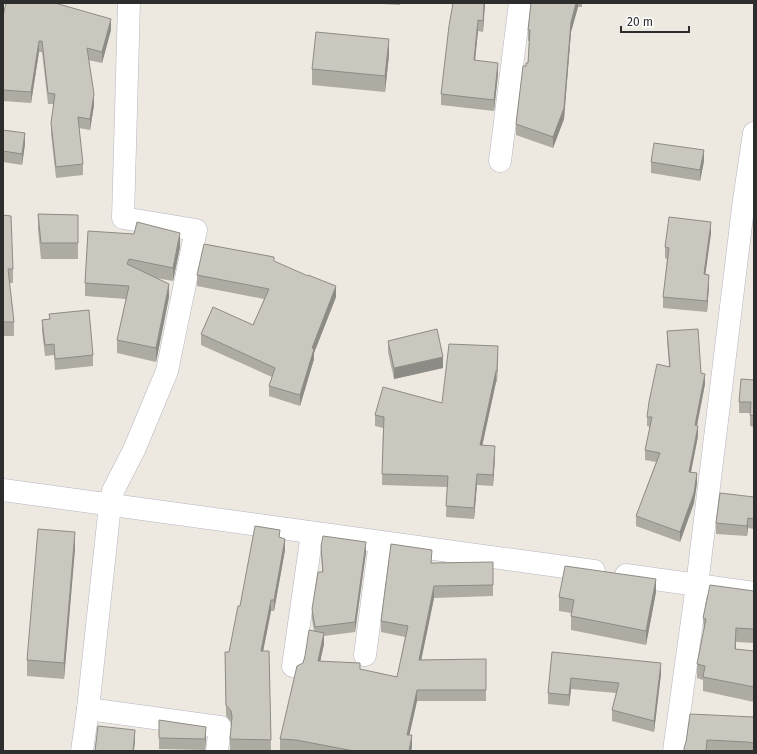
<svg xmlns="http://www.w3.org/2000/svg" width="757" height="754" viewBox="0 0 757 754" font-family="'Fira Sans',sans-serif">
  <style>
    .lines { fill: none; stroke-linecap: round; stroke-linejoin: round }
    .minor-casing { stroke: #b3b4c0; stroke-width: 23 }
    .minor { stroke: #fff; stroke-width: 22 }
    .wall { fill: #aeaba3 }
    .shaded-wall { fill: #8d8b85 }
    .building { fill: #cac7be; stroke: #8d8b85 }
  </style>
  <rect width="100%" height="100%" fill="#eee9e0"/>
  <g class="lines">
    <!-- minor casing -->
    <g class="minor-casing">
      <g id="minor">
        <polyline points="500,161 520,3"/>
        <polyline points="3,490 594,571"/>
        <polyline points="626,575 754,593"/>
        <polyline points="365,655 380,542"/>
        <polyline points="293,666 312,533"/>
        <polyline points="88,709 220,727 217,751"/>
        <polyline points="82,751 88,709 110,505 113,491 134,450 167,371 196,230 123,218 129,3"/>
        <polyline points="674,751 697,585 744,200 754,133"/>
      </g>
    </g>
    <!-- minor -->
    <use href="#minor" class="minor"/>
  </g>
  <!-- wall -->
  <g class="wall">
    <polygon points="364,3 400,3 400,5"/>
    <polygon points="485,3 483,32 478,31 475,60 498,74 494,111 441,105 441,94"/>
    <polygon points="531,3 582,3 582,7 578,7 571,32 564,119 553,148 516,135 516,124 526,66 528,63 529,41 528,41 528,30"/>
    <polygon points="3,16 111,30 102,63 88,60 94,105 90,130 79,128 83,164 83,175 56,178 51,134 51,123 54,104 48,104 42,52 39,52 31,103 3,101"/>
    <polygon points="389,55 385,92 312,85 312,69"/>
    <polygon points="3,130 25,144 22,165 3,162"/>
    <polygon points="704,161 700,181 651,173 651,162"/>
    <polygon points="38,214 78,215 78,259 41,259 38,230"/>
    <polygon points="3,215 13,269 13,283 9,283 14,322 14,336 3,336"/>
    <polygon points="88,231 180,247 173,281 156,278 169,297 156,362 117,353 117,340 126,299 85,296 85,283"/>
    <polygon points="711,233 705,274 709,286 707,312 663,308 663,297 667,259 665,258 665,247"/>
    <polygon points="274,262 336,297 314,353 314,359 300,406 269,396 269,386 272,377 201,345 201,334 253,325 264,299 197,286 197,275"/>
    <polygon points="49,314 93,355 93,366 55,370 54,355 45,356 42,331 42,320 49,319"/>
    <polygon points="667,331 701,373 705,384 697,426 698,436 691,472 697,483 694,503 680,542 636,526 636,516 656,462 645,460 645,450 650,427 647,426 647,417 669,366 667,341"/>
    <polygon points="388,341 443,368 394,379 388,352"/>
    <polygon points="498,357 497,382 496,382 482,446 495,457 493,486 477,485 474,519 446,517 447,487 382,485 383,428 375,426 375,415 442,403"/>
    <polygon points="754,380 754,427 750,426 750,413 739,413 739,402"/>
    <polygon points="754,497 754,529 748,528 747,536 716,534 716,523"/>
    <polygon points="280,538 285,550 274,611 271,611 263,651 269,651 271,751 230,750 230,739 232,724 231,722 226,716 225,652 229,652 240,606"/>
    <polygon points="321,546 366,552 355,632 324,636 324,644 320,661 397,677 405,637 381,632 381,621 432,563 493,585 493,596 434,598 421,660 486,659 486,701 417,701 409,735 412,747 411,751 280,751 280,739 303,663 305,656 314,631 312,619 312,609 322,572"/>
    <polygon points="75,548 64,679 27,676 27,660"/>
    <polygon points="752,591 754,591 754,643 736,642 736,649 754,651 754,702 703,691 703,680 697,678 697,664 704,632 703,618"/>
    <polygon points="656,592 646,645 571,630 571,613 559,611 559,597"/>
    <polygon points="552,652 661,674 654,732 612,721 612,710 616,693 571,689 569,706 548,704 548,693"/>
    <polygon points="754,717 754,751 684,751"/>
    <polygon points="159,720 206,738 205,750 159,749"/>
  </g>
  <!-- shaded-wall -->
  <g class="shaded-wall">
    <polygon points="484,3 485,3 483,32 483,21"/>
    <polygon points="576,3 578,3 578,7 571,32 564,119 553,148 553,137 571,22"/>
    <polygon points="111,19 111,30 102,63 102,52"/>
    <polygon points="478,20 478,31 474,71 474,60"/>
    <polygon points="389,39 389,55 385,92 385,76"/>
    <polygon points="39,41 39,52 31,103 31,92"/>
    <polygon points="498,63 498,74 494,111 494,100"/>
    <polygon points="94,94 94,105 90,130 90,119"/>
    <polygon points="25,133 25,144 22,165 22,154"/>
    <polygon points="704,150 704,161 700,181 700,170"/>
    <polygon points="711,222 711,233 704,285 704,274"/>
    <polygon points="180,233 180,247 173,281 173,268"/>
    <polygon points="709,275 709,286 707,312 707,301"/>
    <polygon points="169,284 169,297 156,362 156,348"/>
    <polygon points="336,286 336,297 314,353 314,359 300,406 300,395 312,348"/>
    <polygon points="498,346 498,357 497,382 497,371"/>
    <polygon points="443,357 443,368 394,379 394,368"/>
    <polygon points="496,371 496,382 480,456 480,445"/>
    <polygon points="705,374 705,384 695,435 695,425"/>
    <polygon points="698,426 698,436 689,482 689,472"/>
    <polygon points="495,446 495,457 493,486 493,475"/>
    <polygon points="697,473 697,483 694,503 680,542 680,532"/>
    <polygon points="477,474 477,485 474,519 474,508"/>
    <polygon points="748,518 748,528 747,536 747,526"/>
    <polygon points="75,532 75,548 64,679 64,663"/>
    <polygon points="285,539 285,550 274,611 274,600"/>
    <polygon points="366,542 366,552 355,632 355,622"/>
    <polygon points="656,579 656,592 646,645 646,631"/>
    <polygon points="434,586 434,598 419,671 419,660"/>
    <polygon points="271,600 271,611 261,662 261,651"/>
    <polygon points="736,628 736,642 735,663 735,649"/>
    <polygon points="324,633 324,644 318,672 318,661"/>
    <polygon points="661,663 661,674 654,732 654,721"/>
    <polygon points="571,678 571,689 569,706 569,695"/>
    <polygon points="417,690 417,701 407,746 407,735"/>
    <polygon points="206,727 206,738 205,750 205,739"/>
    <polygon points="135,730 135,741 134,751 133,751"/>
    <polygon points="412,735 412,747 411,751 409,751"/>
  </g>
  <!-- building -->
  <g class="building">
    <polygon points="6,3 55,3 111,19 102,52 87,48 94,94 90,119 78,117 83,164 56,167 51,123 55,94 48,93 42,41 39,41 31,92 3,90 3,16"/>
    <polygon points="453,3 484,3 483,21 478,20 474,60 498,63 494,100 441,94 449,26"/>
    <polygon points="531,3 576,3 571,22 564,108 553,137 516,124 523,66 526,66 526,63 528,63 530,30 528,30"/>
    <polygon points="316,32 389,39 385,76 312,69"/>
    <polygon points="3,130 25,133 22,154 3,151"/>
    <polygon points="654,143 704,150 700,170 651,162"/>
    <polygon points="38,214 78,215 78,243 41,243"/>
    <polygon points="3,215 11,216 13,269 8,269 14,322 3,322"/>
    <polygon points="669,217 711,222 704,274 709,275 707,301 663,297 669,248 665,247"/>
    <polygon points="137,222 180,233 173,268 129,259 127,264 169,284 156,348 117,340 129,286 85,283 88,231 134,234"/>
    <polygon points="204,244 274,257 274,261 308,276 308,275 336,286 312,348 314,349 300,395 269,386 275,368 201,334 213,307 253,325 269,289 197,275"/>
    <polygon points="89,310 93,355 55,359 54,344 45,345 42,320 50,319 49,314"/>
    <polygon points="437,329 443,357 394,368 388,341"/>
    <polygon points="698,329 701,373 705,374 695,425 698,426 689,472 697,473 694,493 680,532 636,516 660,453 645,450 652,417 647,417 649,402 657,364 670,367 667,331"/>
    <polygon points="449,344 498,346 497,371 496,371 480,445 495,446 493,475 477,474 474,508 446,506 448,476 382,474 384,417 375,415 383,387 442,403"/>
    <polygon points="741,379 754,380 754,416 750,415 751,402 739,402"/>
    <polygon points="720,493 754,497 754,519 748,518 747,526 716,523"/>
    <polygon points="255,526 280,530 279,537 285,539 274,600 271,600 261,651 269,651 271,740 230,739 232,717 231,711 226,705 225,652 229,652 238,606 240,606"/>
    <polygon points="38,529 75,532 64,663 27,660"/>
    <polygon points="323,536 366,542 355,622 315,627 312,609 318,572 323,572 321,546"/>
    <polygon points="391,544 432,550 431,563 493,562 493,585 434,586 419,660 486,659 486,690 417,690 407,735 412,735 409,751 354,751 296,740 280,739 297,666 303,663 305,656 309,630 324,633 318,661 360,663 360,669 397,677 408,626 381,621"/>
    <polygon points="565,566 656,579 646,631 571,616 574,600 559,597"/>
    <polygon points="710,585 754,591 754,629 736,628 735,649 754,651 754,687 703,677 705,666 697,664 706,619 703,618"/>
    <polygon points="552,652 661,663 654,721 612,710 619,683 571,678 569,695 548,693"/>
    <polygon points="690,714 754,717 754,743 747,742 707,740 706,751 684,751 684,748 686,742"/>
    <polygon points="159,720 206,727 205,739 159,738"/>
    <polygon points="98,726 135,730 133,751 95,751"/>
  </g>
  <!-- border -->
  <rect width="757" height="754" fill="none" stroke="#2d2d2d" stroke-width="8"/>
  <!-- scale -->
  <path d="M621 26v6h68v-6" fill="none" stroke="#2d2d2d" stroke-width="2"/>
  <text x="627" y="26" font-size="12" fill="#2d2d2d" stroke="#ffffff" stroke-width="3" paint-order="stroke">20 m</text>
</svg>
